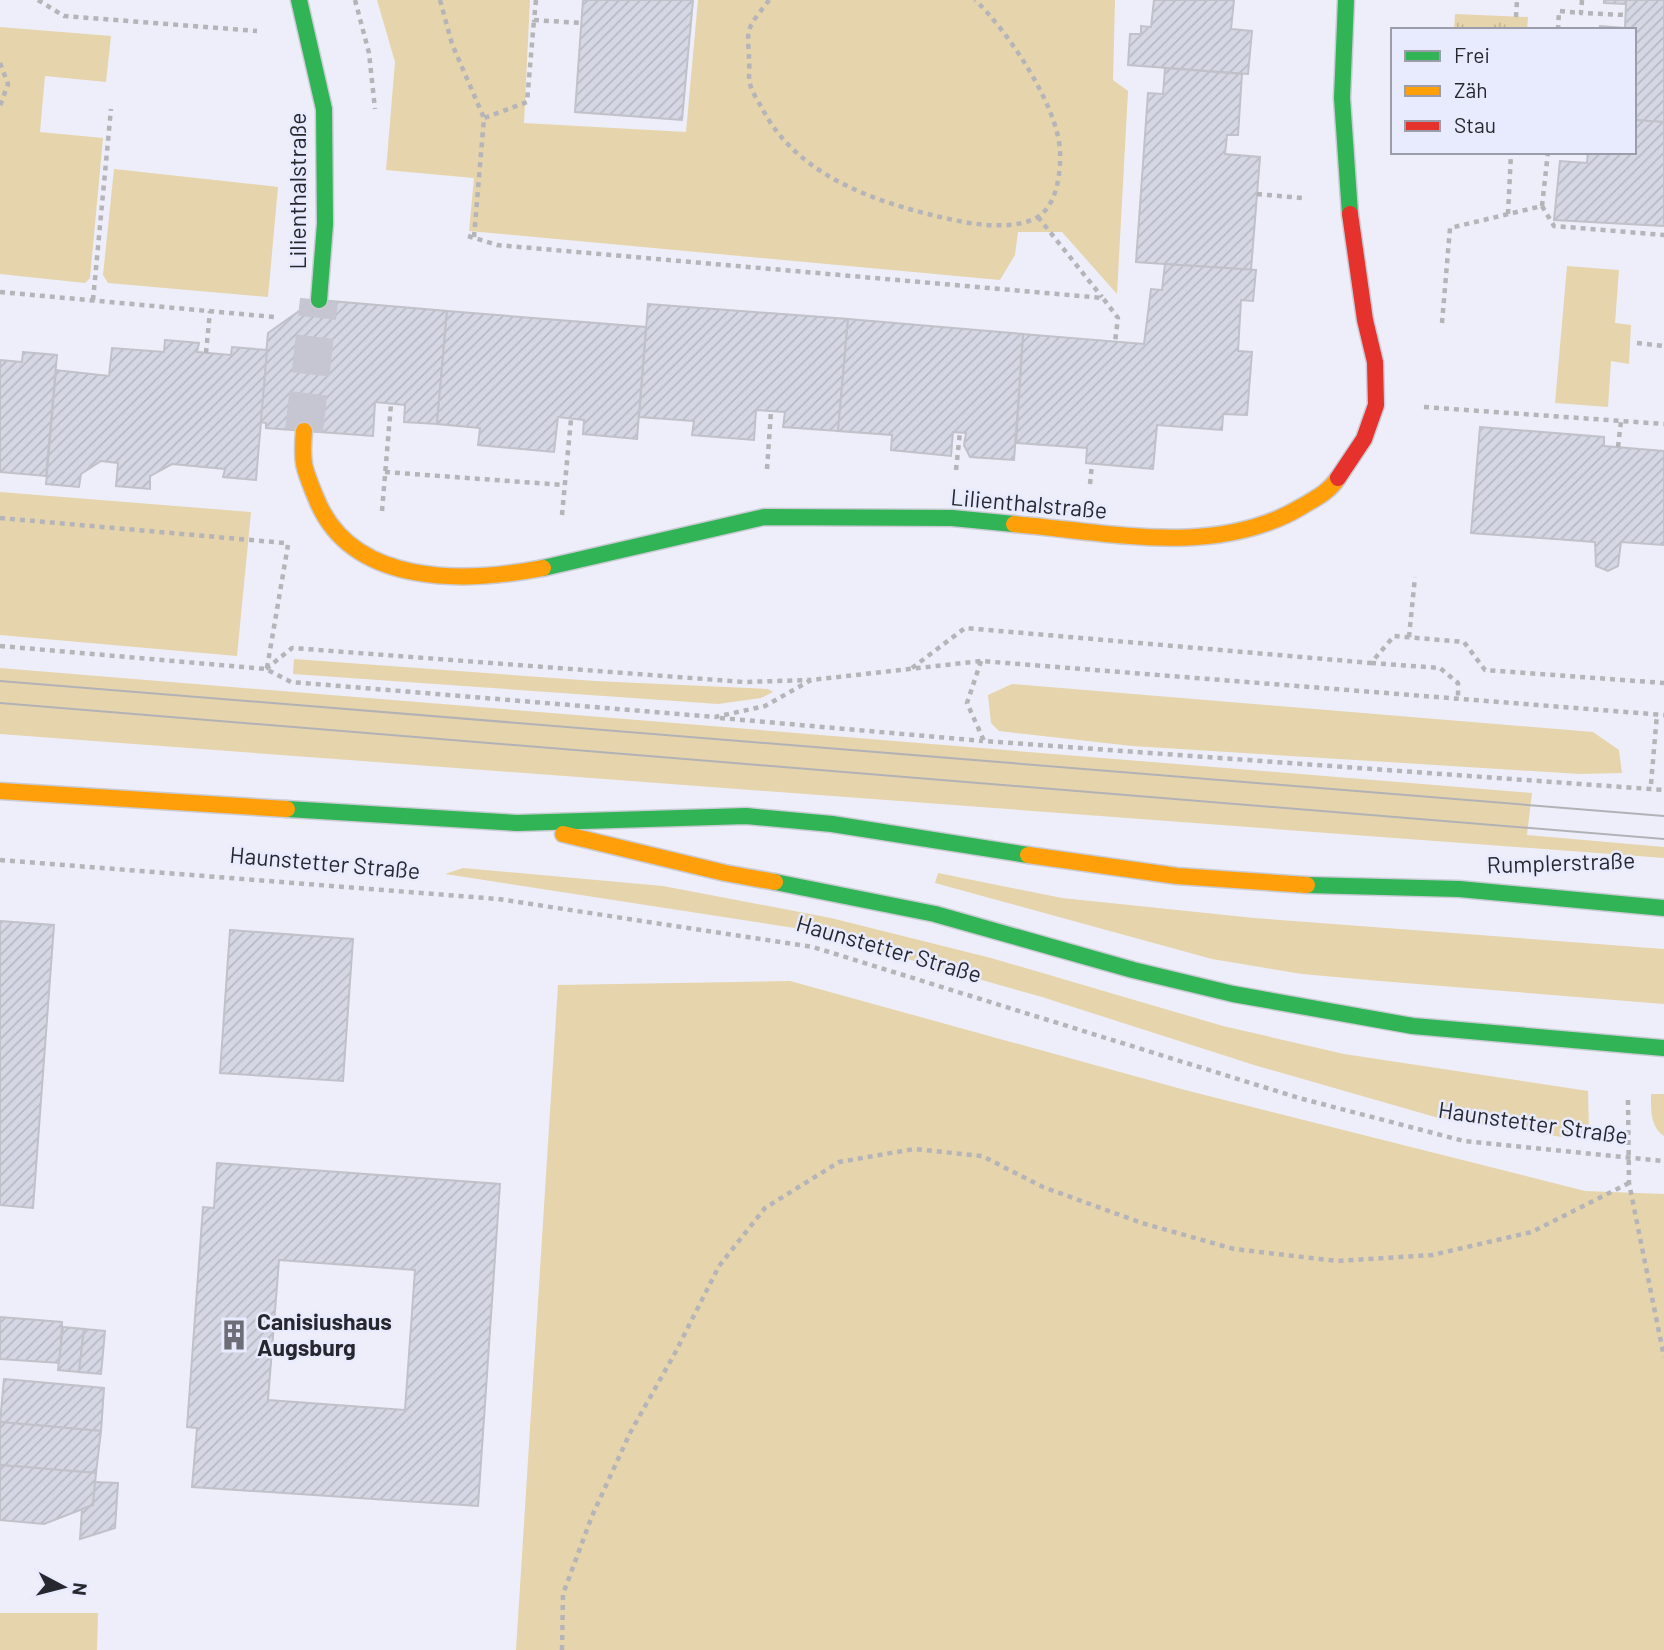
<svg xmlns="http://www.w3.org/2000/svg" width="1664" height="1650" viewBox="0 0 1664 1650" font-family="Barlow,sans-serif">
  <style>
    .green { fill: #e6d4ac }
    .park { fill: url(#park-tufts) }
    .building { fill: url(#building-hatch); stroke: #c0c1c9; stroke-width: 2; fill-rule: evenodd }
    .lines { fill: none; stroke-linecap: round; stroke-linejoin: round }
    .secondary-tunnel { stroke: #c5c6d1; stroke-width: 38; stroke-dasharray: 38 19; stroke-linecap: butt }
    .fast-casing { stroke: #cacbd4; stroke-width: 19 }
    .slow-casing { stroke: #cacbd4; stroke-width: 19 }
    .jam-casing { stroke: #cacbd4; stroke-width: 19 }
    .path { stroke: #b5b4b9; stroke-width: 4.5; stroke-dasharray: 5 5; stroke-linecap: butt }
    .fast { stroke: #30b455; stroke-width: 16 }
    .slow { stroke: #ff9f0a; stroke-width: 16 }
    .jam { stroke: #e5322d; stroke-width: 16 }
    .tram { stroke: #b2b2b6; stroke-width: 2 }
    .labels { text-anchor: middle; stroke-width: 5; stroke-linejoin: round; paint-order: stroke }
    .street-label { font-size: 23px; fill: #27282f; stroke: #e8ebfe }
    .poi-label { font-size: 23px; font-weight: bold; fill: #27282f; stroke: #e8ebfe; text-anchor: start }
  </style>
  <defs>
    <pattern id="park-tufts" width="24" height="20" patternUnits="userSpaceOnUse" patternTransform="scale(1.75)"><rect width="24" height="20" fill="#e6d4ac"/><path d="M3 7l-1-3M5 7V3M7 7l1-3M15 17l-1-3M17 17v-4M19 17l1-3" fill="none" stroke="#c5b694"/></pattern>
    <pattern id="building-hatch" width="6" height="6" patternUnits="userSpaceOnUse" patternTransform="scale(1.75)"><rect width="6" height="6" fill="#d5d7e4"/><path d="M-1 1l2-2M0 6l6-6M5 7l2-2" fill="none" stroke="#b7b9c4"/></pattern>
  </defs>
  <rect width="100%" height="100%" fill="#edeef9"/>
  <!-- green -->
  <g class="green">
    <polygon points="377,0 530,0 524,123 686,132 698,0 1115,0 1113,80 1128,91 1117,294 1062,232 1018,232 1015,255 1000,280 469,231 474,178 386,170 395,62"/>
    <polygon points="0,27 111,36 106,82 45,76 40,132 103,138 90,278 85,283 0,274"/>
    <polygon points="114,169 278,187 268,297 108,283 103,275"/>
    <polygon points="1567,266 1619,270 1615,323 1631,325 1629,364 1611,361 1608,407 1555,403"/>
    <polygon points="0,492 251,512 237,656 0,635"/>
    <polygon points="294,659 595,681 768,689 773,692 761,698 718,704 293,674"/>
    <polygon points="0,668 1532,793 1527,835 1664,847 1664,858 0,734"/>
    <polygon points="1012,684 1593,732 1619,750 1622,773 1580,774 1132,746 999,731 991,723 988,695"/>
    <polygon points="463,868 663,886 831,918 991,958 1223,1026 1344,1054 1588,1091 1589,1131 1568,1138 1435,1117 1254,1065 1042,997 801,929 445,874"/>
    <polygon points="938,873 1062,898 1254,918 1664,949 1664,1004 1380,981 1302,974 1212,959 935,883"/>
    <polygon points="790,981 1185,1090 1585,1191 1664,1194 1664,1650 516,1650 558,985"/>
    <path d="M1651,1094H1664V1136C1650,1127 1651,1109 1651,1094Z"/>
    <polygon points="0,1613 98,1613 97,1650 0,1650"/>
  </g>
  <!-- park -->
  <polygon class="park" points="1455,14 1528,17 1527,30 1454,30"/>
  <!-- building -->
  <g class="building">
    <polygon points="583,0 693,0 682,120 575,112"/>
    <polygon points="1154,0 1234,0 1231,29 1252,31 1248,74 1128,65 1130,34 1141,34 1141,26 1151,27"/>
    <polygon points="1604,0 1664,0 1664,122 1634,120 1634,30 1599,30 1600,26 1625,28 1626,4 1604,3"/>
    <polygon points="1165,68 1242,74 1238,135 1227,135 1225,154 1260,157 1251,270 1136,262 1148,93 1163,94"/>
    <polygon points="1634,120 1664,122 1664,226 1554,220 1560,161 1587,163 1588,152 1634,152"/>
    <polygon points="1165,264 1256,270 1253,301 1241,300 1238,351 1252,352 1247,415 1223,414 1222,430 1157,425 1153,469 1086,463 1087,448 1016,443 1023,334 1144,344 1151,289 1162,290"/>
    <polygon points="319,300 447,311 437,424 404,422 405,405 375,402 373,436 266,428 266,423 260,422 268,333 306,306"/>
    <polygon points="648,304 848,319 838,431 783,427 785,412 756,410 754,440 692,435 694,421 639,417"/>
    <polygon points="447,311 646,327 637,439 583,434 584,420 558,417 554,452 478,445 480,428 437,424"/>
    <polygon points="848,319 1023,334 1014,460 970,457 964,445 966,433 953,432 951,456 891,450 892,435 838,431"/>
    <polygon points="165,340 199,343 197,352 231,355 232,347 267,350 256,480 223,477 225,469 172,464 150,476 150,489 116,486 118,463 101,461 81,474 79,487 46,484 56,370 109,376 112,348 164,352"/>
    <polygon points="23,352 57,355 46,476 0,472 0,360 22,362"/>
    <polygon points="1480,427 1604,437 1604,446 1664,451 1664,545 1621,542 1618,566 1608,571 1596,566 1595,542 1471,533"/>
    <polygon points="0,921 54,925 33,1208 0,1205"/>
    <polygon points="230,930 353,939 343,1081 220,1073"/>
    <path d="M217,1163L500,1184L478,1506L192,1487L197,1428L187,1427L203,1207L214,1208ZM279,1260L415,1270L405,1410L268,1400Z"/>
    <polygon points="0,1317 62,1322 60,1363 0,1359"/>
    <polygon points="63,1327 84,1329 79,1372 58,1370"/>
    <polygon points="84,1329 105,1331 101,1374 79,1372"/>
    <polygon points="4,1379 104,1388 101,1431 0,1422"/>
    <polygon points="0,1422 101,1431 96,1473 0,1465"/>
    <polygon points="0,1465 96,1473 93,1505 44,1524 0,1520"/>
    <polygon points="95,1482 118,1483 115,1528 80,1539 82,1509 93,1505"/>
  </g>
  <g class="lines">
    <!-- secondary-tunnel -->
    <polyline class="secondary-tunnel" points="304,431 319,300"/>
    <!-- fast casing -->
    <g class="fast-casing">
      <g id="fast">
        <polyline points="299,0 324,109 325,224 319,300"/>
        <polyline points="1346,0 1342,98 1350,214"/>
        <polyline points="543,568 764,517 952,518 1014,524"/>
        <polyline points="287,809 517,823 746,816 832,824 1028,855"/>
        <polyline points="775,882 935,914 1133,970 1233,994 1413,1026 1664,1048"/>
        <polyline points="1307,885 1459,889 1664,908"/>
      </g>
    </g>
    <!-- slow casing -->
    <g class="slow-casing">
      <g id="slow">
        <path d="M304,431C301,463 304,469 316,498C351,587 465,583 543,568"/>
        <path d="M1014,524C1108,532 1215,558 1301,507C1316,498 1329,492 1338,478"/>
        <polyline points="0,791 287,809"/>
        <polyline points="563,834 725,873 775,882"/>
        <polyline points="1028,855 1177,876 1307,885"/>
      </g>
    </g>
    <!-- jam casing -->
    <g class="jam-casing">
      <polyline id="jam" points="1338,478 1364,439 1376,405 1375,362 1365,320 1350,214"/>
    </g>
    <!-- path -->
    <g class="path">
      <polyline points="38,0 64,16 257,31"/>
      <polyline points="355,0 369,53 375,109"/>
      <polyline points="440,0 452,44 484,118"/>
      <polyline points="536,0 534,20 581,23"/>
      <path d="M769,0C763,9 751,21 749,31C747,39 749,50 749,58C750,66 748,77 750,84C752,92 758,101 762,108C795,173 869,200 936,216C965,223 1008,232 1036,218C1057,207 1061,172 1060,151C1058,106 1008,31 975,0"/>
      <polyline points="1582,0 1581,13 1626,15"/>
      <polyline points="1516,17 1517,0"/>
      <polyline points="1558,30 1559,11 1581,13"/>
      <polyline points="0,63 8,84 0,106"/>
      <polyline points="1257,194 1302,198"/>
      <polyline points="1542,206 1554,226 1664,235"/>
      <polyline points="1508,214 1511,153"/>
      <polyline points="1038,217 1102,297"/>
      <polyline points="468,236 497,245 1103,298 1118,318 1115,342"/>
      <polyline points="474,237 484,118 527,102 534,20"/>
      <polyline points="0,292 274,317"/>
      <polyline points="93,300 111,109"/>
      <polyline points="1442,323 1450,228 1542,206 1548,152"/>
      <polyline points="1637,343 1664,346"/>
      <polyline points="206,353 210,311"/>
      <polyline points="1424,407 1664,424"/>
      <polyline points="1618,447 1621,421"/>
      <polyline points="767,469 771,411"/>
      <polyline points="956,470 960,432"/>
      <polyline points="385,472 564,485"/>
      <polyline points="1090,484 1092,464"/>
      <polyline points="382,511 391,404"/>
      <polyline points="562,515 571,419"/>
      <polyline points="0,518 285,543"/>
      <polyline points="1409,637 1415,577"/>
      <polyline points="0,646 266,669 291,682 715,717 765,706 811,680 981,661 1664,715"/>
      <polyline points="981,661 967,703 984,741 1664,790"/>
      <polyline points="1371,663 1440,668 1458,683 1458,697"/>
      <polyline points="267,668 288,545"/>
      <polyline points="912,668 965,628 1371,663 1394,636 1464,642 1485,670 1664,683"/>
      <polyline points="266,669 292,648 744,682 811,680"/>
      <polyline points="720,718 983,741"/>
      <polyline points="1651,784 1657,714"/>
      <polyline points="0,860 498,899 813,947 1299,1098 1464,1141 1664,1161"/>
      <polyline points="1628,1100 1629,1183 1664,1357"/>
      <polyline points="562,1650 563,1594 592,1516 630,1433 675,1353 719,1266 765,1208 839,1162 914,1149 982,1156 1043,1187 1142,1223 1234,1249 1337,1261 1432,1255 1532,1232 1629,1183"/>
    </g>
    <!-- fast -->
    <use href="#fast" class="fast"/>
    <!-- slow -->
    <use href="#slow" class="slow"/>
    <!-- jam -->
    <use href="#jam" class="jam"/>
    <!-- tram -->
    <g class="tram">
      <polyline points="0,681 1664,816"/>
      <polyline points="0,703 1664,839"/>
    </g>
  </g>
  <!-- icons -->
  <defs>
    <g id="building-bare" transform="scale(2.415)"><path d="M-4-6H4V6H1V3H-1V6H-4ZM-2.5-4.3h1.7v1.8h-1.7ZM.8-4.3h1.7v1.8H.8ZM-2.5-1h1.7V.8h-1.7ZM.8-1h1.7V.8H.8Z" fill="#6c6d76" stroke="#e8ebfe" stroke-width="2.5" paint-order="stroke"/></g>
  </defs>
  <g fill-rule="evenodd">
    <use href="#building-bare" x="234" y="1335"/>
  </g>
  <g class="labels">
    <!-- street labels -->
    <g class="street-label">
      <text transform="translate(298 191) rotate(-90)" y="8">Lilienthalstraße</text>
      <text transform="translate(1029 504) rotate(5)" y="8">Lilienthalstraße</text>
      <text transform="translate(325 863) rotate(5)" y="8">Haunstetter Straße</text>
      <text transform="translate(1561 863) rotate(-2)" y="8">Rumplerstraße</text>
      <text transform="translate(889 949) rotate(16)" y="8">Haunstetter Straße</text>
      <text transform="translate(1533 1123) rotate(8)" y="8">Haunstetter Straße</text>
    </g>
    <!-- poi labels -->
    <g class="poi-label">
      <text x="257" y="1330">Canisiushaus<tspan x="257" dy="26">Augsburg</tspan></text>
    </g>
  </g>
  <!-- legend -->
  <rect x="1391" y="28" width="245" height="126" fill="#e8ebfe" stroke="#9b9dab" stroke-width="2"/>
  <rect x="1405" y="51" width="35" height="10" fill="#30b455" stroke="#9b9dab" stroke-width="2"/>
  <text x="1454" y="63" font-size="21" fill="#27282f">Frei</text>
  <rect x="1405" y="86" width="35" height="10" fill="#ff9f0a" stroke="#9b9dab" stroke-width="2"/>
  <text x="1454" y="98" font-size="21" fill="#27282f">Zäh</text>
  <rect x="1405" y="121" width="35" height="10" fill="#e5322d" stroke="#9b9dab" stroke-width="2"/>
  <text x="1454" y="133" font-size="21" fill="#27282f">Stau</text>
  <!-- north arrow -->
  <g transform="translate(63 1587) rotate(97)" stroke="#e8ebfe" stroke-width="5" paint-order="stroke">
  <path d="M0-5L12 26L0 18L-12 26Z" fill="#27282f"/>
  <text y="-10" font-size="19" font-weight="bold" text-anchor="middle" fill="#27282f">N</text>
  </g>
</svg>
